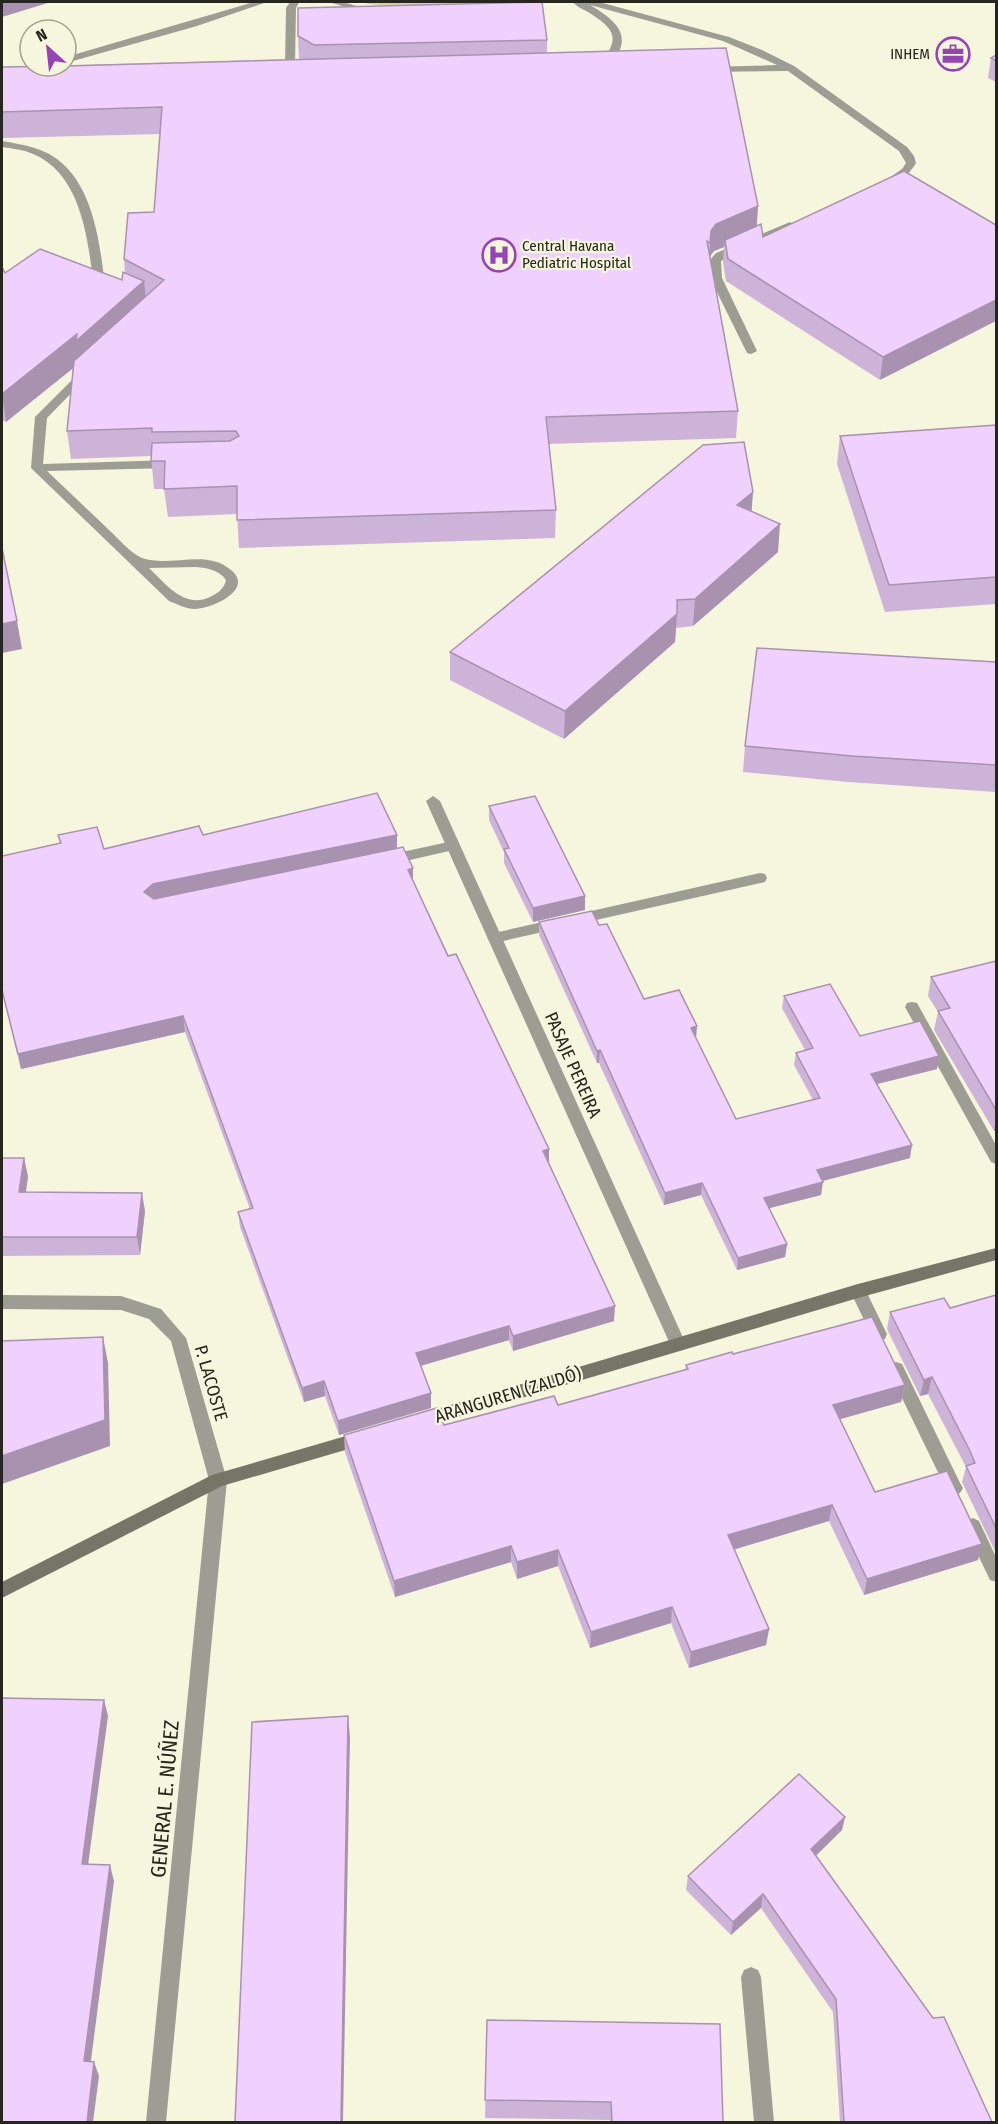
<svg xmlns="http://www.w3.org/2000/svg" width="998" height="2124" viewBox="0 0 998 2124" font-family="'Fira Sans Condensed',sans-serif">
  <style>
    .green { fill: #d6d19a }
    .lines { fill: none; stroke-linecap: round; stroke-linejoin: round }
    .lane { fill: #9e9d94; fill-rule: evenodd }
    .street { fill: #9e9d94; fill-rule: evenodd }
    .secondary { fill: #767567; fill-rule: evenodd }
    .wall { fill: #ceb3d9 }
    .shaded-wall { fill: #a892b0 }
    .building { fill: #f0d0fc; stroke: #a892b0; stroke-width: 1.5 }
    .labels { text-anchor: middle; stroke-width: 4.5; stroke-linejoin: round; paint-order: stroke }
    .far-poi-label { font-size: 15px; fill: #27261e; stroke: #f6f5de; text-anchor: end }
    .street-label { font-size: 18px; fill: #27261e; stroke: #f6f5de }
    .near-street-label { font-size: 21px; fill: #27261e; stroke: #f6f5de }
  </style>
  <rect width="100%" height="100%" fill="#f6f5de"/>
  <!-- green -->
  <path class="green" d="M361,2H497C475,8 382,9 361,2Z"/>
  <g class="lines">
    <!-- lane -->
    <g class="lane">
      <polygon points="254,2 267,2 197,26 66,63 66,57"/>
      <polygon points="290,2 299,2 296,8 295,64 306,74 301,77 285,65 286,8"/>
      <polygon points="329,2 343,2 373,11 368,14"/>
      <path d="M573,2H599L729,37L762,50L794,66L907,147L914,156L916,163C910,173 899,185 886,184V180L902,169L906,163L899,151L788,71L705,72V68L709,67L777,65L723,41L590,5C619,22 635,38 608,67H600L599,65C620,39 617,30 588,12C582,9 576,6 573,2Z"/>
      <path d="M2,141C19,144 35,146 51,155C91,179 99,236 104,278L113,282V286H105L93,280C87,232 79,167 25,151C17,149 9,148 2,147Z"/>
      <polygon points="790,222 795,225 794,227 721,261 722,278 757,351 751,354 747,353 710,278 710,260 716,253"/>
      <path d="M86,369L90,370V374L47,418L43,464L172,460L178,464L172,468L47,471C67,490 87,509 107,528C118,538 129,552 142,558C171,568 206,548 231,570C255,590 211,609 195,609C186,609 177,604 169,601L31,468L35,417L82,370ZM196,567C208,568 219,570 226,580C224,589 218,593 210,597C184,609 166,584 149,568Z"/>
      <polygon points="453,841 458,843 460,846 458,849 388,865 381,860 388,855"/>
      <polygon points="760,873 765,874 767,878 765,882 494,943 487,938 494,933"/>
      <polygon points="912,1002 917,1003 996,1145 996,1164 991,1162 905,1007 907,1003"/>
      <polygon points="858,1284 864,1286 866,1291 887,1334 885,1339 879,1341 873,1339 871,1334 850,1291 852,1286"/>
      <polygon points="896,1362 902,1364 960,1483 963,1488 960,1493 954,1495 948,1493 888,1369 890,1364"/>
      <polygon points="973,1518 979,1521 996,1557 996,1582 990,1580 964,1526 967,1521"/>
    </g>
    <!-- street -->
    <g class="street">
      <polygon points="433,796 440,801 686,1344 684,1349 678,1351 672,1349 670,1344 426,801"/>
      <polygon points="2,1295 121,1296 161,1309 186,1338 227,1480 166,2122 146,2122 209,1480 171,1341 149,1319 121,1310 2,1309"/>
      <polygon points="751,1967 758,1970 761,1977 774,2122 754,2122 741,1977 744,1970"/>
    </g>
    <!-- secondary -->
    <g class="secondary">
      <polygon points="996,1248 996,1260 858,1298 420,1428 414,1426 412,1421 414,1416 420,1414 858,1284"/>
      <polygon points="363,1431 369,1433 371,1438 369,1443 222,1486 2,1598 2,1582 212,1475"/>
    </g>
  </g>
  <!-- wall -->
  <g class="wall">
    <polygon points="298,36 547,40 547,53 758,206 757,226 763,237 996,225 880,380 726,281 723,262 724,247 714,251 710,256 738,411 736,438 549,444 556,510 555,538 239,548 237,514 168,517 164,489 154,489 151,456 71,459 67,431 73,367 6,422 2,420 2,267 5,273 122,280 125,273 124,259 154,212 160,134 2,138 2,67 299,59"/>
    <polygon points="996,55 996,82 988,78 991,58"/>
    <polygon points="996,425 996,604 885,612 837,464 840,436"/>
    <polygon points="753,492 751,511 778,552 693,626 676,628 675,642 564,739 450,680 450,652"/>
    <polygon points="996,662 996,792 848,782 743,772 745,746"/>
    <polygon points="489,806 585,910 533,922 504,863 504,852 489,820"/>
    <polygon points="58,835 104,849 203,835 397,848 549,1164 614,1321 513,1351 509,1340 421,1366 431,1408 339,1435 325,1396 304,1402 240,1227 238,1212 250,1209 185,1032 21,1069 2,993 2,856 60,844"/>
    <polygon points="539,922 599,925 644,999 696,1039 736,1119 813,1100 794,1065 796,1053 805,1050 782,1008 784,996 860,1036 939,1056 937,1069 877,1084 910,1158 822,1181 821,1195 769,1208 787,1244 785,1257 737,1270 701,1195 664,1205 599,1063 597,1063 539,935"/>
    <polygon points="996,961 996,1130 994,1131 934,1030 938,1012 928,996 931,977"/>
    <polygon points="2,1158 24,1158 28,1177 26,1192 145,1211 140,1255 2,1256"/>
    <polygon points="996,1295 996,1553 962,1482 966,1467 928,1394 920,1396 887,1329 890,1312 950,1308"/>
    <polygon points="733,1354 905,1385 901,1402 840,1419 875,1492 978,1560 864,1595 829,1521 734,1549 769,1629 766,1645 689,1668 671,1623 590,1648 558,1566 517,1579 511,1562 395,1597 345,1452 344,1435 444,1425 558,1405 685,1370 686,1365"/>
    <polygon points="845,1817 842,1830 816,1856 992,2122 840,2122 833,2012 761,1908 731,1935 686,1890 688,1876"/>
    <polygon points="487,2020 723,2122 610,2122 610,2120 485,2118"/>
  </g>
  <!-- shaded-wall -->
  <g class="shaded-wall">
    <polygon points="2,2 51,2 2,17"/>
    <polygon points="758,206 756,233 725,240 724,247 714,251 709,258 711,231 716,224"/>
    <polygon points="144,281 147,309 6,422 2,394"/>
    <polygon points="996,300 996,321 880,380 883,357"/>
    <polygon points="753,492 751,519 737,505"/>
    <polygon points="780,524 778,552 693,626 695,599"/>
    <polygon points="677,614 675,642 564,739 565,711"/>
    <polygon points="17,621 22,649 2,653 2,624"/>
    <polygon points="397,835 397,850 156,900 144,892 153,884"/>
    <polygon points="413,868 413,884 408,870"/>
    <polygon points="585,896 585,910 533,922 533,908"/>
    <polygon points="183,1016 185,1032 21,1069 18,1054"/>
    <polygon points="697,1026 696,1039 691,1028"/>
    <polygon points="600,1050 599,1063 597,1063 597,1051"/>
    <polygon points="939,1056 937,1069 869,1086 871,1074"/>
    <polygon points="996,1119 996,1130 994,1131"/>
    <polygon points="912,1145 910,1158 815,1183 817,1170"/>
    <polygon points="549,1149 549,1164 543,1151"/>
    <polygon points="24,1158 28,1177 23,1210 19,1192"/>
    <polygon points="823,1182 821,1195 762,1210 764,1198"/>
    <polygon points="702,1183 701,1195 664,1205 665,1193"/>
    <polygon points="142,1193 145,1211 140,1255 137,1237"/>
    <polygon points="787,1244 785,1257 737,1270 738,1258"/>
    <polygon points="615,1306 614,1321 513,1351 513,1336"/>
    <polygon points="509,1326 509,1340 416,1367 416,1353"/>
    <polygon points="103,1337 108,1363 110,1446 2,1484 2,1456"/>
    <polygon points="932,1377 928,1394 920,1396 924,1380"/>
    <polygon points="324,1381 325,1396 304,1402 302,1388"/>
    <polygon points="905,1385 901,1402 830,1422 833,1405"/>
    <polygon points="431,1393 431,1408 339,1435 338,1421"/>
    <polygon points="832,1505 829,1521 726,1552 728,1535"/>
    <polygon points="982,1544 978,1560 864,1595 867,1579"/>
    <polygon points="511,1546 511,1562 395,1597 394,1581"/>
    <polygon points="558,1550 558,1566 517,1579 517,1562"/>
    <polygon points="672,1607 671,1623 590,1648 591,1632"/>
    <polygon points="769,1629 766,1645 689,1668 691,1652"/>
    <polygon points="104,1700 108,1716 86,1880 82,1864"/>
    <polygon points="348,1716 350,1737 343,2122 341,2122"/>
    <polygon points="845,1817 842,1830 808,1863 811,1849"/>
    <polygon points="110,1865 114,1881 89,2076 84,2061"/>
    <polygon points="763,1894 761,1908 731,1935 733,1922"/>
    <polygon points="94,2062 99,2076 93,2122 87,2122"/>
  </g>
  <!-- building -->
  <g class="building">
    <polygon points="542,2 547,40 314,45 298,36 298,8"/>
    <polygon points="726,48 758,206 716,224 711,231 710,243 707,241 738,411 546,417 556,510 237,520 237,486 164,489 165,461 151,461 152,443 230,441 239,436 236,431 152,432 152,428 67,431 74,361 164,280 124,259 128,213 154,212 162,107 2,112 2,67 66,66"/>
    <polygon points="996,55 996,61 991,58"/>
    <polygon points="904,171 996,225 996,300 883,357 728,259 725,240 761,224 763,237"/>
    <polygon points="40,249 122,280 123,272 144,281 76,341 77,334 2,394 2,267 5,273"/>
    <polygon points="996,425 996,577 889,585 840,436"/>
    <polygon points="744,442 753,492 737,505 780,524 695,599 677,600 677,614 565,711 450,652 703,445"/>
    <polygon points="2,548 17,621 2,624"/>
    <polygon points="757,648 996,662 996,765 852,756 745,746"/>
    <polygon points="377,793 397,835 153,884 144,892 154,899 403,847 413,868 408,870 448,956 456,954 549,1149 543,1151 615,1306 513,1336 509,1326 416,1353 431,1393 338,1421 324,1381 302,1388 238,1212 253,1208 183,1016 18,1054 2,990 2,856 61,843 58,835 97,827 104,849 199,826 203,835"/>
    <polygon points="535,796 585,896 533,908 504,849 509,848 489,806"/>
    <polygon points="592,911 599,925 607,924 644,999 679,990 697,1026 691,1028 736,1119 820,1098 796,1053 813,1048 784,996 830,984 860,1036 920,1021 939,1056 871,1074 912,1145 817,1170 823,1182 764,1198 787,1244 738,1258 702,1183 665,1193 600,1050 597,1051 539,922"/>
    <polygon points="996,961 996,1110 938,1011 950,1008 931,977"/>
    <polygon points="2,1158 24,1158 19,1192 142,1193 137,1237 2,1237"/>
    <polygon points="996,1295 996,1528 966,1466 975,1463 970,1451 932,1377 924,1380 890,1312 944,1298 950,1308"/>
    <polygon points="872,1317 905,1385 833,1405 875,1492 947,1471 982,1544 867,1579 832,1505 728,1535 769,1629 691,1652 672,1607 591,1632 558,1550 517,1562 511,1546 394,1581 344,1435 437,1408 444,1425 554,1396 558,1405 688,1369 686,1365 732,1352 733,1354"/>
    <polygon points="103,1337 105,1420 2,1456 2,1341"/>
    <polygon points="2,1698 104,1700 82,1864 110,1865 84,2061 94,2062 87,2122 2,2122"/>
    <polygon points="348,1716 341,2122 235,2122 252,1722"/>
    <polygon points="799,1774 845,1817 811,1849 933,2018 944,2017 992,2122 844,2122 836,1999 763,1894 733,1922 688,1876"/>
    <polygon points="487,2020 720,2024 723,2122 612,2122 611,2102 485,2100"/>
  </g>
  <!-- icons -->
  <defs>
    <g id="office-ring" transform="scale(1.725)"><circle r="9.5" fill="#f6f5de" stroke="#9544b3" stroke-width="1.5"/><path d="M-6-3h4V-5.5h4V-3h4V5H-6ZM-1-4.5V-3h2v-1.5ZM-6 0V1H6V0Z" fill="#9544b3"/></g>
    <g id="hospital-ring" transform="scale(1.725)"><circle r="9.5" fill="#f6f5de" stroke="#9544b3" stroke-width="1.5"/><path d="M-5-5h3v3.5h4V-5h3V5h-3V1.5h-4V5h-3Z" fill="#9544b3"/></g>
  </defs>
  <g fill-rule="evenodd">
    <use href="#office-ring" x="953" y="54"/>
    <use href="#hospital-ring" x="499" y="255"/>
  </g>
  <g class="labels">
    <!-- far-poi labels -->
    <g class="far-poi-label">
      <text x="930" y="59">INHEM</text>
      <text x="522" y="251" text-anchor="start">Central Havana<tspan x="522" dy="17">Pediatric Hospital</tspan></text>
    </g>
    <!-- street labels -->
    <g class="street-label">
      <text transform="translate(573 1065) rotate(66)" y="6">PASAJE PEREIRA</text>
      <text transform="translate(211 1383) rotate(74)" y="6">P. LACOSTE</text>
      <text transform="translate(508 1395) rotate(-17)" y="6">ARANGUREN (ZALDÓ)</text>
    </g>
    <!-- near-street labels -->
    <g class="near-street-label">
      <text transform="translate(165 1799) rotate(-85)" y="7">GENERAL E. NÚÑEZ</text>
    </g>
  </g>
  <!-- border -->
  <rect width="998" height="2124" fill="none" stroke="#27261e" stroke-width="6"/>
  <!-- north arrow -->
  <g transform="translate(48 48) rotate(333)"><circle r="28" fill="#f6f5de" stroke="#a3a291" stroke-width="1.5"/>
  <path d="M0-4.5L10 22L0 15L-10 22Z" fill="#9544b3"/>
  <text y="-9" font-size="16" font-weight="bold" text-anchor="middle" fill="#27261e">N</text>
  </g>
</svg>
